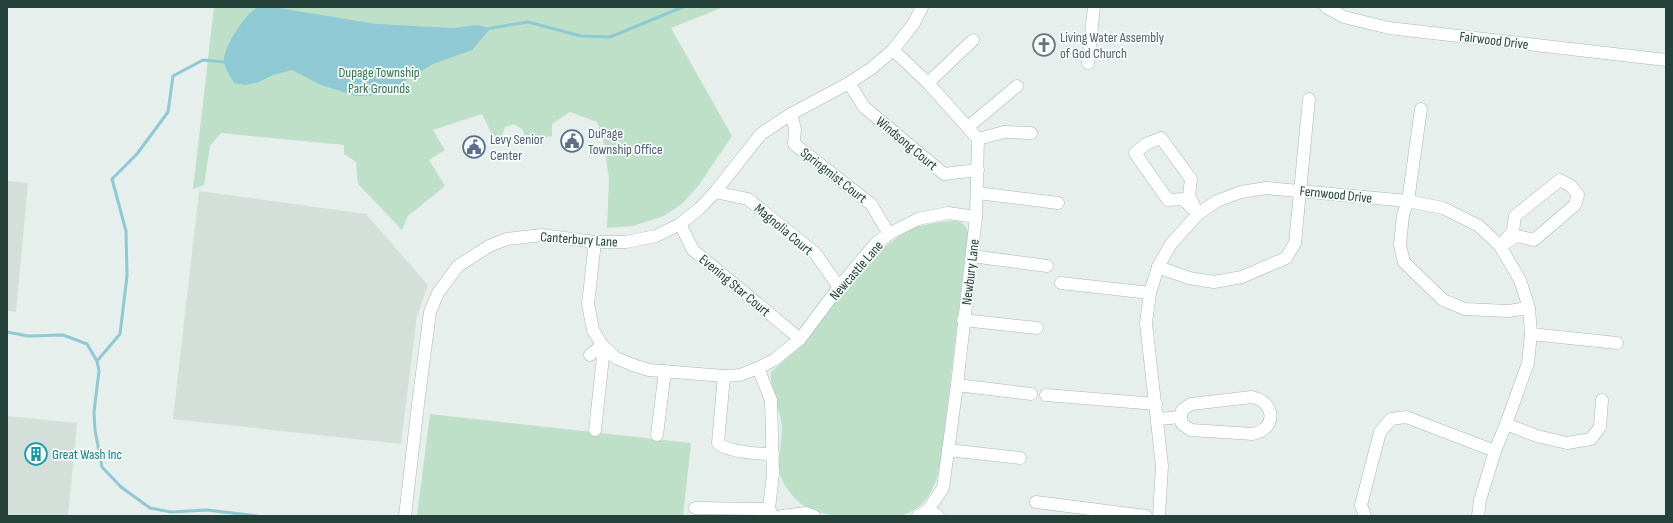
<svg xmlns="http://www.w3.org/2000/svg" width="1673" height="523" viewBox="0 0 1673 523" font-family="'Sofia Sans Condensed',sans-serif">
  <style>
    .built { fill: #d4dfda }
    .green { fill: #bfe0c8 }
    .water { fill: #8ec9d4 }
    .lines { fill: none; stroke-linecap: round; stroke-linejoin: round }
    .stream { stroke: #8ec9d4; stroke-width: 3 }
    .minor-casing { stroke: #a8b8b2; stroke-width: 13 }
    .minor { stroke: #fff; stroke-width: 12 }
    .labels { text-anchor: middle; stroke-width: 3.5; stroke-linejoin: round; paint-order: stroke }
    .worship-label { font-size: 14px; fill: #5b616d; stroke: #f7fbf9; text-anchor: start }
    .street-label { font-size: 14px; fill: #24423a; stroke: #f7fbf9 }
    .park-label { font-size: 14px; fill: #2d7a4b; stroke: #f7fbf9 }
    .service-label { font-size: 14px; fill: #4e5e75; stroke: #f7fbf9; text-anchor: start }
    .culture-label { font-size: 14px; fill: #0d838f; stroke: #f7fbf9; text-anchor: start }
  </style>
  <rect width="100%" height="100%" fill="#e6efeb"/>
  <!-- built -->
  <g class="built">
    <polygon points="7,181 28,183 16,312 7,311"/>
    <polygon points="199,191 366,214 428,285 417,316 401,444 173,419"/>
    <polygon points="7,416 77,423 68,516 7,516"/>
  </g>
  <!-- green -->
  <g class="green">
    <polygon points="214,7 724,7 671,28 732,136 699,185 683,203 664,216 633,226 607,228 609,178 603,140 597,122 570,112 552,124 552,136 527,141 522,129 514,124 505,127 502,136 494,138 482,114 433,130 445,150 429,160 445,186 408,216 402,230 358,184 356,162 344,154 344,145 221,133 210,146 204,185 193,189"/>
    <path d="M954,221C962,221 966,225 968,232L942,452C938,481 931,508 899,516C875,516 837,519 814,511C800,507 786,490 781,477C776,461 782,445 782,428C781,409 769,391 771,372L785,360L806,337L878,251L904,233L915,227L940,222Z"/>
    <polygon points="430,414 691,443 683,516 417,516"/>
  </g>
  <!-- water -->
  <path class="water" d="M258,7H273L376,24L454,28L476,25L491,28L472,50L433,64L398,85L376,95L356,96L321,85L292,70L273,75L259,82L246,85L234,83C231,77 225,69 224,62C222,49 246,12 258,7Z"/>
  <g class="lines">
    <!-- stream -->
    <g class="stream">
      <polyline points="491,28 528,22 581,36 610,37 683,7"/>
      <polyline points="7,332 28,336 63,335 87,344 97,361 99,371 94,412 95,430 102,467 121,487 150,508 171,512 207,510 257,516"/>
      <polyline points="97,361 120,334 127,276 126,231 112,179 137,154 168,112 173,76 203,60 224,62"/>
    </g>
    <!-- minor casing -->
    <g class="minor-casing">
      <g id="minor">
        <polyline points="1326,7 1344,17 1389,28 1666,60"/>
        <polyline points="893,50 928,83 978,139 976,217 957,385 943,488 928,510 918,516"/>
        <polyline points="1088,63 1094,7"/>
        <polyline points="849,83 864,107 944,174 978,170"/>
        <polyline points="928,83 973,40"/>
        <polyline points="1421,109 1408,201 1403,215 1400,245 1404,262 1443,300 1465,309 1508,311 1529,308"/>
        <polyline points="791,114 795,129 794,144 871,204 889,234"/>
        <polyline points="968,127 1017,86"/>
        <polygon points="1161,138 1191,179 1189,195 1198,214 1183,199 1168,200 1135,153 1146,144"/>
        <polyline points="978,139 1004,132 1031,133"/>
        <polygon points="1560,180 1571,186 1578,195 1575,205 1534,240 1517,236 1500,246 1513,231 1515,216"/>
        <polyline points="715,192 748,199 815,253 839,287"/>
        <polyline points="977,193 1058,203"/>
        <polyline points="680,224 693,250 800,339"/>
        <polyline points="595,242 588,304 593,330 602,345 616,358 633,365 649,370 724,376 740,375 758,368 774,360 800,339 839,287 875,244 889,234 918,219 948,213 976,217"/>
        <polyline points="972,256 1047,266"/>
        <polyline points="1158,267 1189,278 1214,282 1242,277 1286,258 1295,243 1309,99"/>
        <polyline points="1061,283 1150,293"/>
        <polyline points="963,320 1037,328"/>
        <polyline points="1531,334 1617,343"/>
        <polyline points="590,355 602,345"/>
        <polyline points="758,368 771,400 773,474 769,509 773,516"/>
        <path d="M724,376L718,443C727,452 759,454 773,454"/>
        <polyline points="957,385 1031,394"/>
        <polyline points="1046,395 1156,404"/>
        <path d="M1252,397C1276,402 1277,429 1253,434L1191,430L1182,424L1181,417L1182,410L1191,404Z"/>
        <polyline points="1158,419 1181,417"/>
        <polyline points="1506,424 1537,436 1567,443 1591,439 1600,427 1602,400"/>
        <polyline points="595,430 604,348"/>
        <polyline points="657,435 665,371"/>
        <polyline points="948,450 1020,458"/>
        <polyline points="1036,502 1146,516"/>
        <polyline points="695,508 769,509"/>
        <polyline points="928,510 938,516"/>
        <polyline points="405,516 418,404 430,312 438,293 458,266 489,246 507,239 542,235 595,242 626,242 656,236 680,224 699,209 715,192 761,134 791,114 849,83 872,68 893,50 914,23 922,7"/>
        <polyline points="782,516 806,513 814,516"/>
        <polyline points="1159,516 1162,466 1146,323 1150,293 1158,267 1171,244 1198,214 1217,201 1241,192 1266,188 1408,201 1443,208 1479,226 1500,246 1520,280 1529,308 1531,334 1528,363 1506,424 1495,451 1480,500 1478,516"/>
        <polyline points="1365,516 1361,505 1380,432 1391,419 1406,417 1495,451"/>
      </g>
    </g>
    <!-- minor -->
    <use href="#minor" class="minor"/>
  </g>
  <!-- icons -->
  <defs>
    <g id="church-ring" transform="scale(1.15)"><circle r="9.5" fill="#f7fbf9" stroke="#6b7280" stroke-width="1.5"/><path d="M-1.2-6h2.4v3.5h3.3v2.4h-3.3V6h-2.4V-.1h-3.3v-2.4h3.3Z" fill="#6b7280"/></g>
    <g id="civic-ring" transform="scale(1.15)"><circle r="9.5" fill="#f7fbf9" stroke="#5c6f8a" stroke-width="1.5"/><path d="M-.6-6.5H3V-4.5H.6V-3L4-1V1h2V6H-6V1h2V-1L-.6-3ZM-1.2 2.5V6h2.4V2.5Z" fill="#5c6f8a"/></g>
    <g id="building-ring" transform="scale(1.15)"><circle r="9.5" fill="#f7fbf9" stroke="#0f9aa8" stroke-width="1.5"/><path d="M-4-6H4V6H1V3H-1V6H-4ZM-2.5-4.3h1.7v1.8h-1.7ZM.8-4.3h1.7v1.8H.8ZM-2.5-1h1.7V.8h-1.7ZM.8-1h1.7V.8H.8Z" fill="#0f9aa8"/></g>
  </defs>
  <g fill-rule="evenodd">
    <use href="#church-ring" x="1044" y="45"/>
    <use href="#civic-ring" x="572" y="141"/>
    <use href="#civic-ring" x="474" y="147"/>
    <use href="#building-ring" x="36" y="454"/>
  </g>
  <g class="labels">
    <!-- worship labels -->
    <g class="worship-label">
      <text x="1060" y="42">Living Water Assembly<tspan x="1060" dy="16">of God Church</tspan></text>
    </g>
    <!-- street labels -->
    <g class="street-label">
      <text transform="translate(1494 40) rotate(7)" y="5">Fairwood Drive</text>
      <text transform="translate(907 143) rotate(40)" y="5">Windsong Court</text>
      <text transform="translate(834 175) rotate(38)" y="5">Springmist Court</text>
      <text transform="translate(1336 194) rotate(6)" y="5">Fernwood Drive</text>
      <text transform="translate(784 229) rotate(40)" y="5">Magnolia Court</text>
      <text transform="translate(579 239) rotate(4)" y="5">Canterbury Lane</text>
      <text transform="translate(856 270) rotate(-49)" y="5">Newcastle Lane</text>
      <text transform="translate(970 272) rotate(-83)" y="5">Newbury Lane</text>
      <text transform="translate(735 285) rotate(40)" y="5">Evening Star Court</text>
    </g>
    <!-- park labels -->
    <g class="park-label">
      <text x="379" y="77">Dupage Township<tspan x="379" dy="16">Park Grounds</tspan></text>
    </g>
    <!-- service labels -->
    <g class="service-label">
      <text x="588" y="138">DuPage<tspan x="588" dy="16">Township Office</tspan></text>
      <text x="490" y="144">Levy Senior<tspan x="490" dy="16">Center</tspan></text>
    </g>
    <!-- culture labels -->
    <g class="culture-label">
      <text x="52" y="459">Great Wash Inc</text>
    </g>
  </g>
  <!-- border -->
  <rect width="1673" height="523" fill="none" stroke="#24423a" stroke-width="16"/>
</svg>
